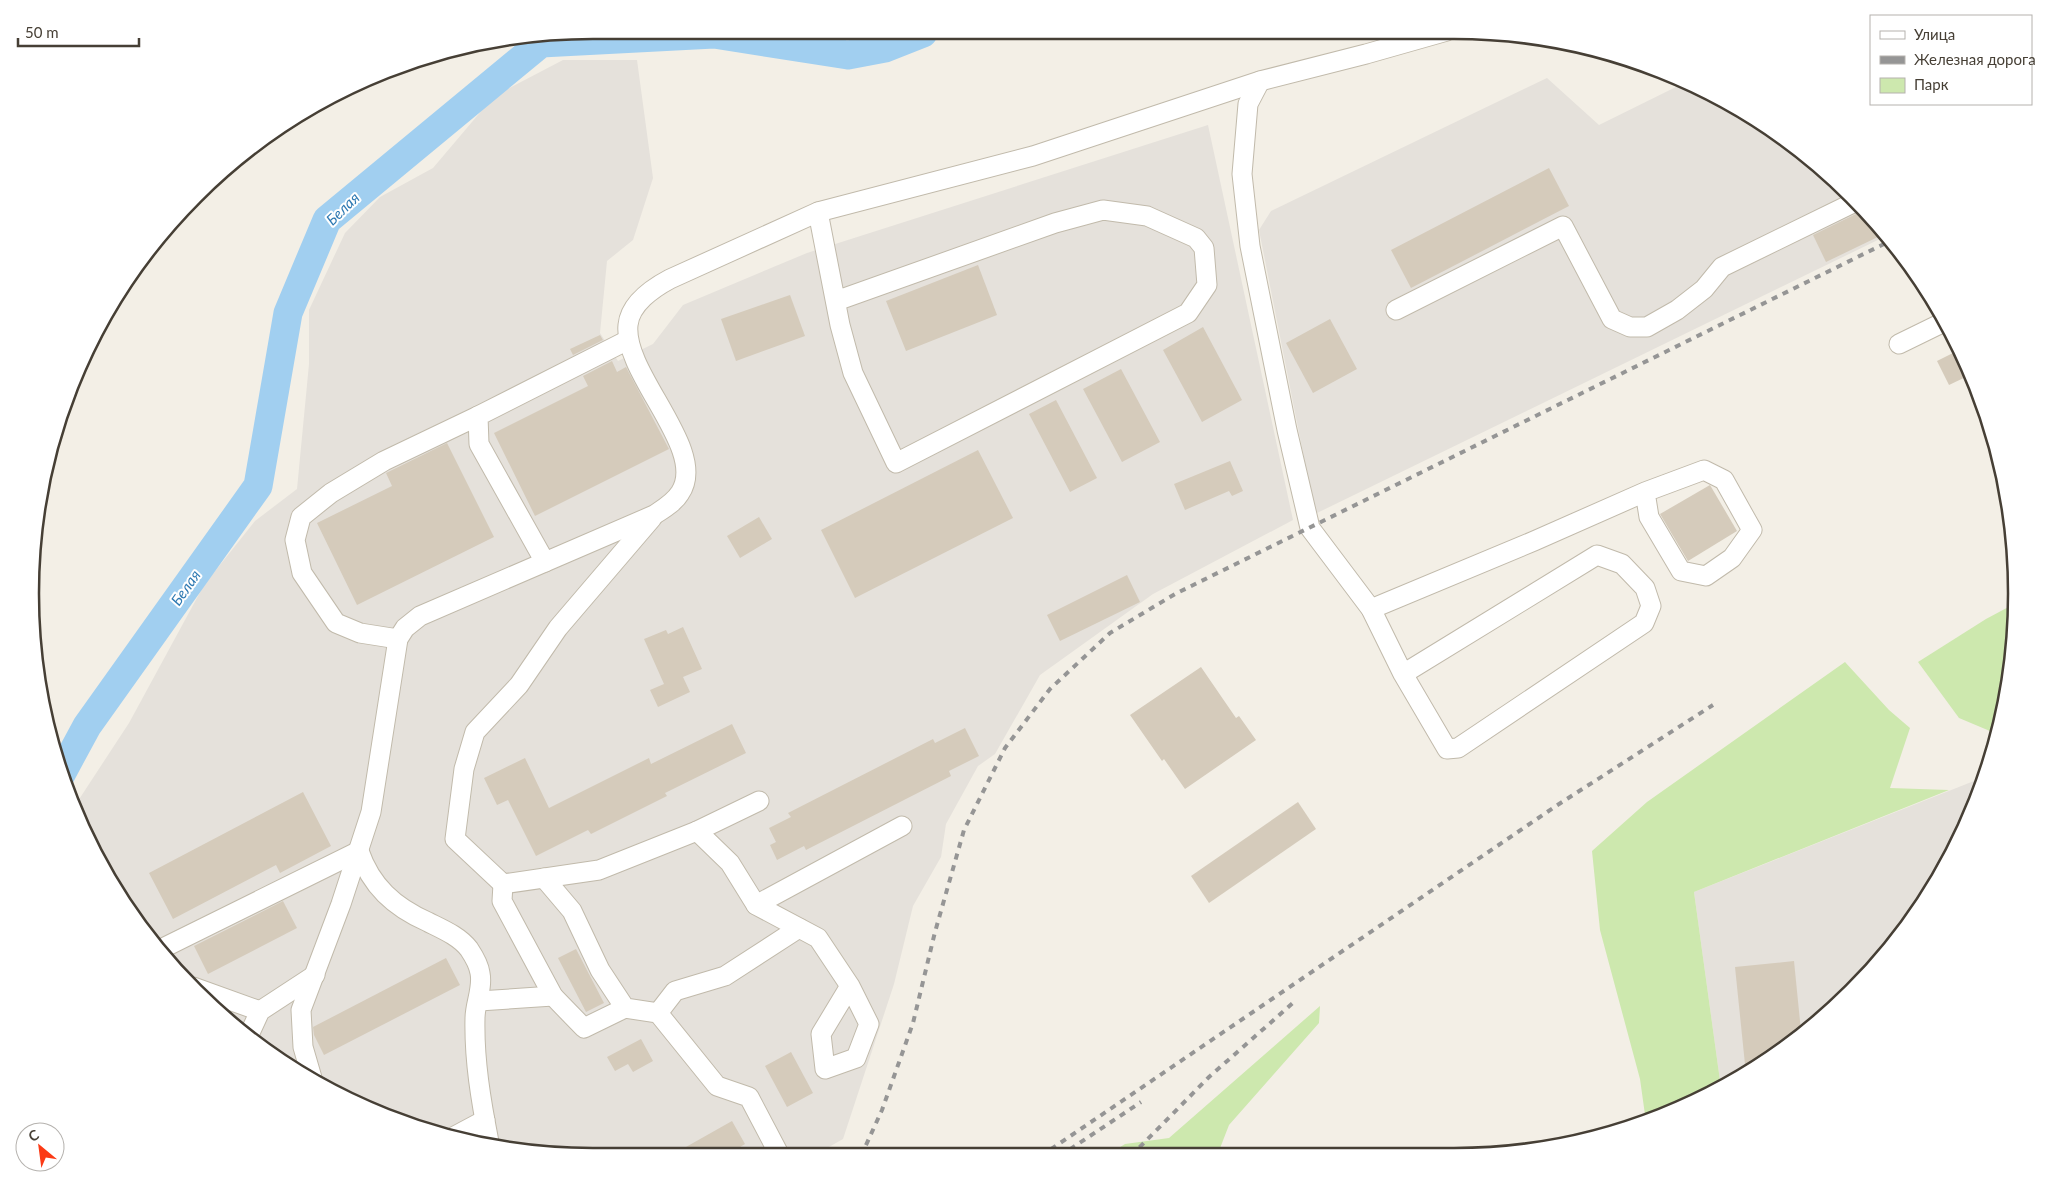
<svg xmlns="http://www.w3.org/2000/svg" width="2047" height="1187" viewBox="0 0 2047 1187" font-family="Lato,sans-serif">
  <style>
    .industrial { fill: #e5e1db }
    .green { fill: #cde8ae }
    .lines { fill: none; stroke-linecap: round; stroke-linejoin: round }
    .river { stroke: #a1cff0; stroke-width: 29 }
    .building { fill: #d5cbbb }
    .minor-casing { stroke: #c1baab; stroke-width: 21 }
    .minor { stroke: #fff; stroke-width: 19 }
    .rail { stroke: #959595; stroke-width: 4; stroke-dasharray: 6 6; stroke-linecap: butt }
    .labels { text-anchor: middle; stroke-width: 4; stroke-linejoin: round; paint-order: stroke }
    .water-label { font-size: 15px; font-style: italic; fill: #2e79b2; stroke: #fff }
    .rim { fill: none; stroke: #463f35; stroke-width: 2.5 }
  </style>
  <rect width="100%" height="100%" fill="#f3efe6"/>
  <!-- industrial -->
  <g class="industrial">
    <polygon points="563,60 637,60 653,178 633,240 607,261 600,333 618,361 653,344 683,305 807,253 1208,125 1293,520 1153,594 1040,675 995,754 978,766 946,824 941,857 913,906 894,984 843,1139 813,1156 556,1156 412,1127 281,1062 222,1017 147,937 105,875 74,807 129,723 204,585 255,521 297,489 309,364 309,310 345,233 380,197 433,168 494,96"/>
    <polygon points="1547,78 1599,125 1682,84 1766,125 1852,195 1886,236 1315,514 1259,230 1271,211"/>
    <polygon points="1984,777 1974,809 1922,906 1852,992 1736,1081 1721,1088 1694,892"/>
  </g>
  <!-- green -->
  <g class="green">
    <polygon points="2016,603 2006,703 1997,734 1959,718 1918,662 1986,619"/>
    <polygon points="1845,662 1889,710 1910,728 1890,788 1949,790 1694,892 1721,1088 1646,1122 1640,1079 1600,930 1592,851 1647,802"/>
    <polygon points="1320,1006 1319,1023 1229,1125 1217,1156 1106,1156 1125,1144 1169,1138"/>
  </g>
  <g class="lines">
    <!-- river -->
    <polyline class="river" points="60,776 87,726 258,486 288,313 327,220 541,43 714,34 848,55 885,48 923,33"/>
  </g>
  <!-- building -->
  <g class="building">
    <polygon points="1549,168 1569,206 1411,288 1391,250"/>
    <polygon points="1864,210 1884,234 1826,262 1813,235"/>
    <polygon points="978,265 997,315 906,351 886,301"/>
    <polygon points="790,295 805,336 736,361 721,319"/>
    <polygon points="1330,319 1357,369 1313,393 1286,343"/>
    <polygon points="1203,327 1242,400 1202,422 1163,350"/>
    <polygon points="600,335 603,340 573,355 570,349"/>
    <polygon points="1959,350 1972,374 1949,385 1937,361"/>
    <polygon points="612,361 617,372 626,367 669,449 535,516 494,433 588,386 583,376"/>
    <polygon points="1121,369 1160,442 1122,462 1083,389"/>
    <polygon points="1056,400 1097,478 1070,492 1029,414"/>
    <polygon points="447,443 494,537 357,605 317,523 392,486 386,473"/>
    <polygon points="978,450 1013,518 855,598 821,530"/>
    <polygon points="1230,461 1243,491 1232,496 1229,491 1185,510 1174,484"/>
    <polygon points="1710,485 1737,531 1688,561 1660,514"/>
    <polygon points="759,517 772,539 740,558 727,536"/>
    <polygon points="1127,575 1140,602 1060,641 1047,615"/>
    <polygon points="683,627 702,669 683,677 690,692 658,707 650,690 664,684 644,639 666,630 668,634"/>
    <polygon points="1201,667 1236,718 1239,716 1256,740 1185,789 1164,759 1162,761 1130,715"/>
    <polygon points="732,724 746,753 665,793 667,796 591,834 588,830 536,856 508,800 497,805 484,778 525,758 549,808 649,758 651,764"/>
    <polygon points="965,728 979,756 949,771 951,776 806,850 804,846 777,860 770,845 776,842 769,828 791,817 788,813 933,739 935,743"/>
    <polygon points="303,792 331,846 280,873 276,865 173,919 149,873"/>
    <polygon points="1298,802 1316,829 1209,903 1191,876"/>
    <polygon points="283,901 297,928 208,974 194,946"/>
    <polygon points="576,949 604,1003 586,1012 558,958"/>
    <polygon points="446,958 460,985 324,1055 314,1035 313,1027"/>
    <polygon points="1794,961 1801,1031 1746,1074 1735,967"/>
    <polygon points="641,1039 653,1061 633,1072 628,1064 615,1071 607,1057"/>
    <polygon points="791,1052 813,1093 787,1107 765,1066"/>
    <polygon points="732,1121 745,1144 740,1147 745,1156 670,1156"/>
  </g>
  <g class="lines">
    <!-- minor casing -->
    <g class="minor-casing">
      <g id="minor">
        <polyline points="1260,81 1248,104 1242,174 1250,246 1287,430 1310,528 1371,609 1403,674 1447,749 1458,748 1644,623 1651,606 1645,588 1622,564 1597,555 1403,674"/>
        <polyline points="818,212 840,325 853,373 896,463 1188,313 1207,285 1204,248 1196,238 1147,216 1103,210 1055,223 836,301"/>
        <polyline points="1396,310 1563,226 1612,319 1630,327 1647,327 1677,310 1704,289 1722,267 1857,201"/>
        <polyline points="1899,344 1944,322"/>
        <polyline points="652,518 558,628 519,685 475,732 464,769 455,839 503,884 599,870 697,831 759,801"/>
        <polyline points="545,562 479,444 478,416 628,340"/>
        <polyline points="1371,609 1534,541 1645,492 1704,470 1724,480 1752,530 1732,558 1706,576 1681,571 1649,517 1645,492"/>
        <polyline points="398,639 360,633 336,623 302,573 295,540 301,517 331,493 384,461 478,416"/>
        <polyline points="697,831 730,863 756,905 818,938 850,986 869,1024 856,1058 825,1069 821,1034 850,986"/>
        <path d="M359,851C371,886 394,907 428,922C442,929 459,936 469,949C473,955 479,966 480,973C483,988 475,1004 475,1018C474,1060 481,1101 489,1142"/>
        <polyline points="544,878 572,911 600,970 625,1008 658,1013 717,1086 749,1097 780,1156"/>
        <polyline points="503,884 502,901 553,996 584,1028 625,1008"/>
        <polyline points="756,905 902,826"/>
        <polyline points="159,950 359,851"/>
        <polyline points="193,987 260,1011"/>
        <polyline points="479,1001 553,996"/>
        <polyline points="658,1013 675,991 725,976 799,928"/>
        <polyline points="248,1037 260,1011 315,975"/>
        <path d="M312,1078L303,1047L301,1010L341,904L371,812L398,639L405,628L420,616L654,515C663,509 674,503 680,493C709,450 623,375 628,325C630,304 653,288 670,279L818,212L1033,156L1260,81L1366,54L1447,31"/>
        <polyline points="455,1136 485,1120"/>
      </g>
    </g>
    <!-- minor -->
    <use href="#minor" class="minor"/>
    <!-- rail -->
    <g class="rail">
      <polyline points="861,1156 882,1110 913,1023 935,932 964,830 1005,748 1050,689 1110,633 1175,594 1890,241"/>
      <polyline points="1041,1156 1556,806 1713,705"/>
      <polyline points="1060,1156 1141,1102"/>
      <polyline points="1131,1156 1209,1077 1294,1002"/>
    </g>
  </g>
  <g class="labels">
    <!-- water labels -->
    <g class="water-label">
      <text transform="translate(343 209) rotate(-44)" y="5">Белая</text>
      <text transform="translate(186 588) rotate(-55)" y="5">Белая</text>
    </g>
  </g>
  <!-- crop -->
  <path d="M0 0H2047V1187H0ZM593 39H1454A554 554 0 0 1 2008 593V594A554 554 0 0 1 1454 1148H593A554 554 0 0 1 39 594V593A554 554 0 0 1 593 39Z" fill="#fff" fill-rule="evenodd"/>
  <path class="rim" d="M593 39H1454A554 554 0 0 1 2008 593V594A554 554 0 0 1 1454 1148H593A554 554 0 0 1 39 594V593A554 554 0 0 1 593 39Z"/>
  <!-- legend -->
  <rect x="1870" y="15" width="162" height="90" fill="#ffffff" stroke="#b5b2ae"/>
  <rect x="1880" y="31" width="25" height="8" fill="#ffffff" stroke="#b5b2ae"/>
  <text x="1914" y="40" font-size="15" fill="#463f35">Улица</text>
  <rect x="1880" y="56" width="25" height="8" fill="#959595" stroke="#b5b2ae"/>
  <text x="1914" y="65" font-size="15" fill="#463f35">Железная дорога</text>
  <rect x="1880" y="78" width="25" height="15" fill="#cde8ae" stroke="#b5b2ae"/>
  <text x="1914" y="90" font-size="15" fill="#463f35">Парк</text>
  <!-- north arrow -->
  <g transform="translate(40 1147) rotate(331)"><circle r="24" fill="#ffffff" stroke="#b5b2ae"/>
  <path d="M0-4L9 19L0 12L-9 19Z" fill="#fb3a15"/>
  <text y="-8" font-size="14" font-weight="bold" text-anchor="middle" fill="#463f35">С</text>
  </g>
  <!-- scale -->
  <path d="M18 38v8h121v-8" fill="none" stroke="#463f35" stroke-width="2.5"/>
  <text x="25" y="38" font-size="15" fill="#463f35" stroke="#ffffff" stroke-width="4" paint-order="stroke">50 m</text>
</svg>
